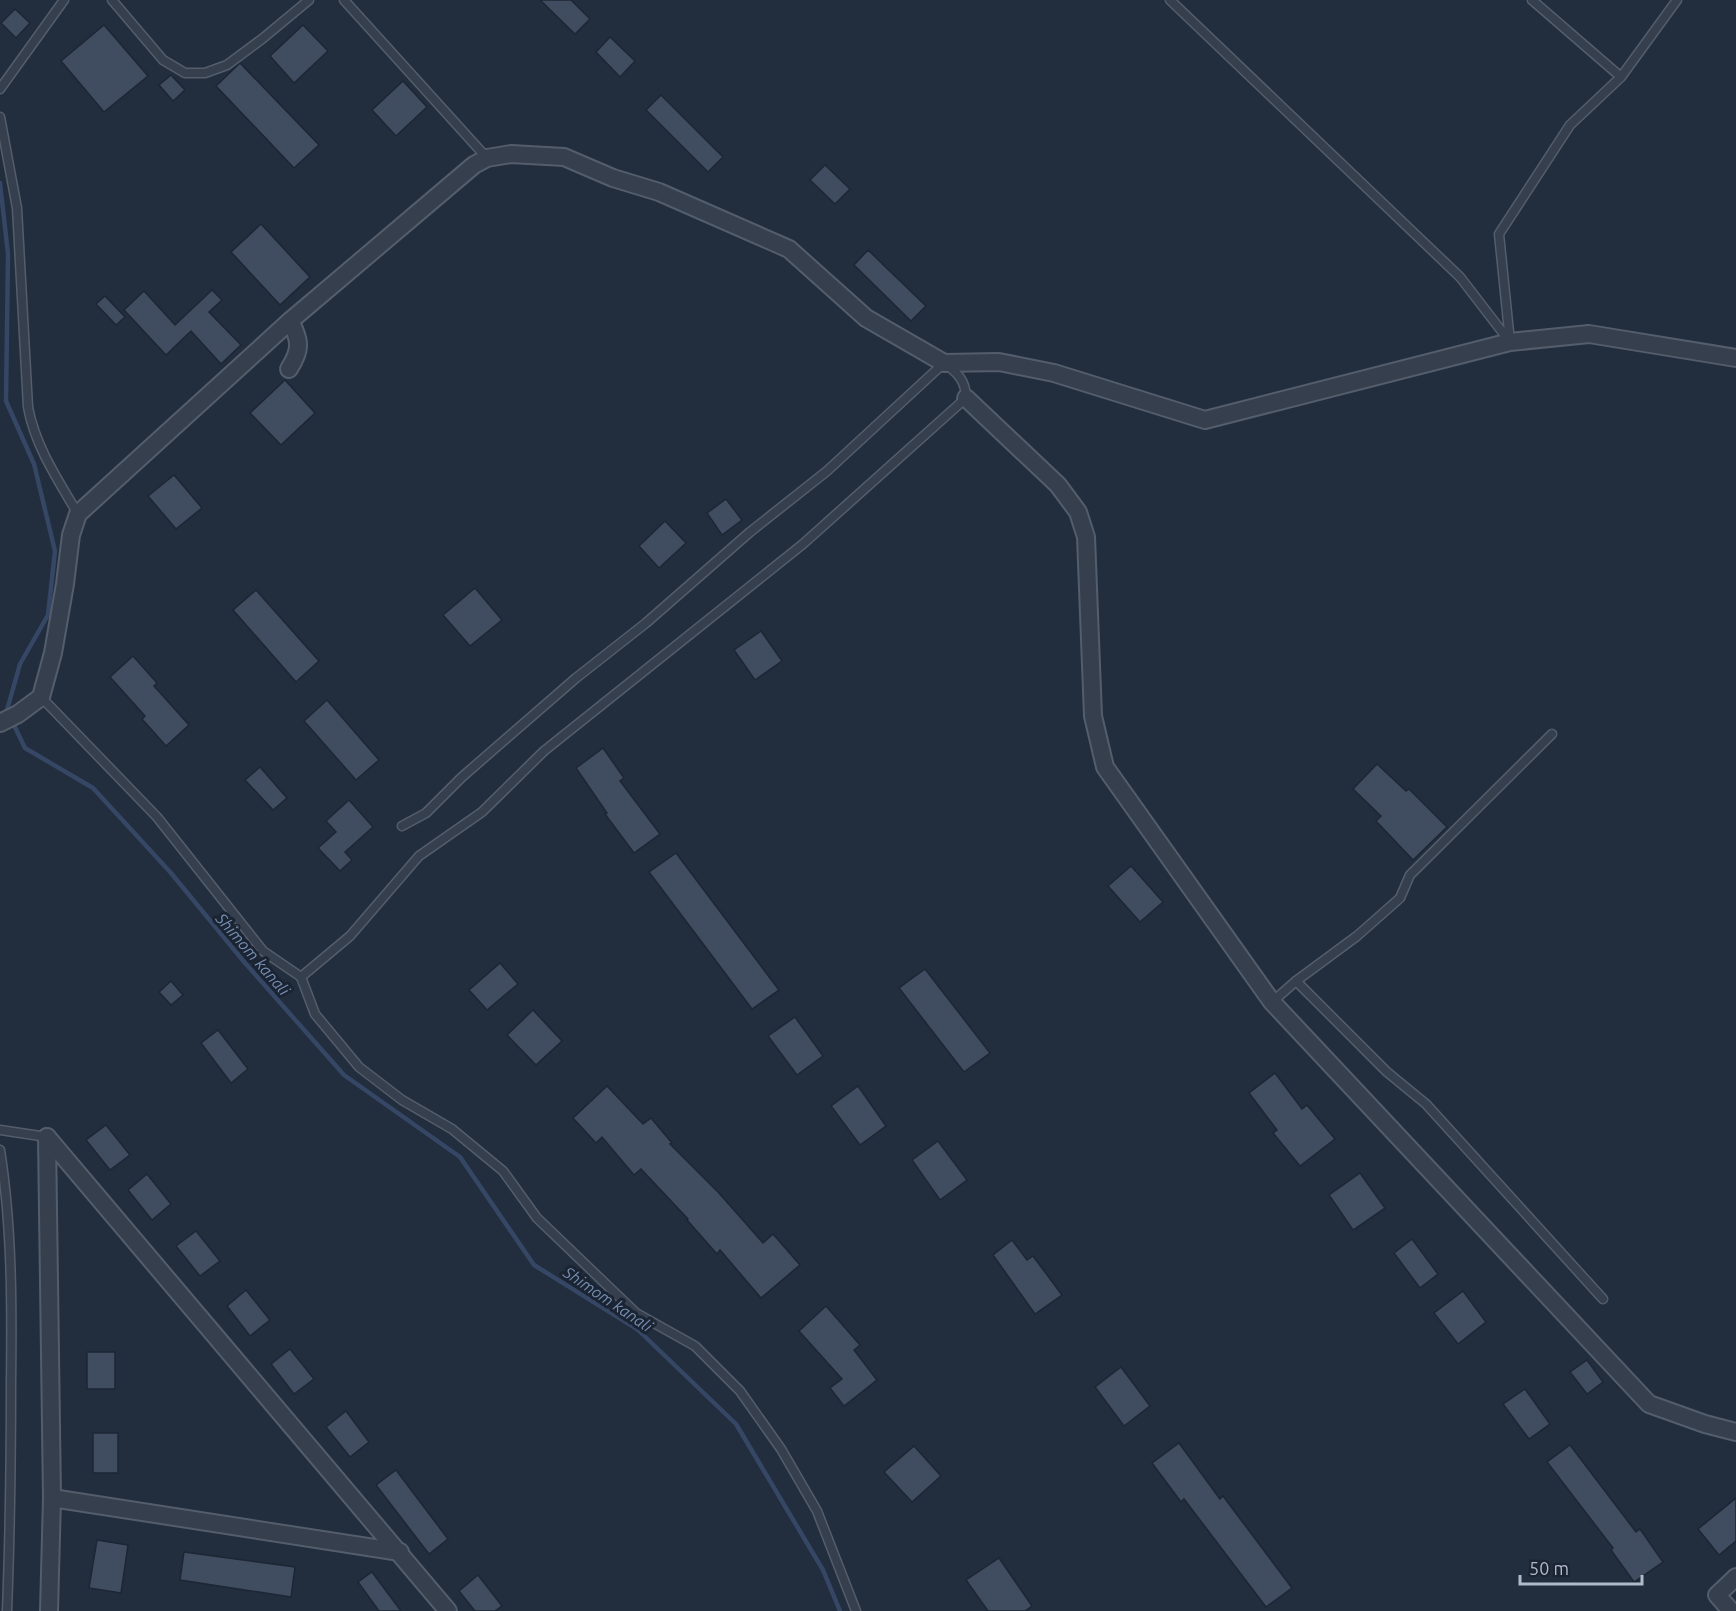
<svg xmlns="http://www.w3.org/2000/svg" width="1736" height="1611" viewBox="0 0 1736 1611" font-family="Ubuntu,sans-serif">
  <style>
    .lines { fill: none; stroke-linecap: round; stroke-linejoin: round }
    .stream { stroke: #354765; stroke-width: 4.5 }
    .building { fill: #404c5f; stroke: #1d2634; stroke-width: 1.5 }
    .lane-casing { stroke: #545d6b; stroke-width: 11 }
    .street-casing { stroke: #545d6b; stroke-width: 20 }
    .lane { stroke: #363f4d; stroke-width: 8 }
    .street { stroke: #363f4d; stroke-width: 16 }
    .labels { text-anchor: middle; stroke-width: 6; stroke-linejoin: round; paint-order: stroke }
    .water-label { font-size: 16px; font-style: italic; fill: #778eb2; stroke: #1b2432 }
  </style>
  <rect width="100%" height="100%" fill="#222d3d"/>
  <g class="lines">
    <!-- stream -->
    <g class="stream">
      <polyline points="0,183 8,254 6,401 34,464 55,551 48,615 20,664 7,710 9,714"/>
      <polyline points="12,721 25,748 93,788 171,873 245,963 344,1075 460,1157 534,1265 637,1329 736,1424 823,1570 840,1611"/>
    </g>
  </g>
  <!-- building -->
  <g class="building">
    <polygon points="540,0 571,0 590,19 575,34"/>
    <polygon points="15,9 30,23 16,38 1,23"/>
    <polygon points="104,25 148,76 104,112 61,61"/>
    <polygon points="303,25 328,51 294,83 270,56"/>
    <polygon points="610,37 635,61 620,77 596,52"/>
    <polygon points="240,63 319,145 294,168 216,86"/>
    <polygon points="171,75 185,90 173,101 159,85"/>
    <polygon points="403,81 427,107 396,136 372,110"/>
    <polygon points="661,95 723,157 708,172 646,110"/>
    <polygon points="825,165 850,189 835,204 810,180"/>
    <polygon points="261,224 310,277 280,305 231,252"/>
    <polygon points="868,250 926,306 911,321 854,265"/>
    <polygon points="212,290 222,300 209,312 241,345 221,364 191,331 166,355 124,310 144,291 175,325"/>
    <polygon points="105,296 125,317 116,325 96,304"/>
    <polygon points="285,380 315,413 281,445 250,413"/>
    <polygon points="174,475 202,508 176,529 148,496"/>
    <polygon points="726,499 742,520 722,535 707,513"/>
    <polygon points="665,521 686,543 659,568 639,546"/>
    <polygon points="475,588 502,620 470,646 443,615"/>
    <polygon points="256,590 319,661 296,682 233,610"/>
    <polygon points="761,631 782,661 755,680 734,650"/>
    <polygon points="133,656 157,683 154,686 189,725 166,746 142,719 145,716 110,677"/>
    <polygon points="327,700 379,760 356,780 304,721"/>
    <polygon points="603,748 624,778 620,781 660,834 634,853 605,814 607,813 576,768"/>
    <polygon points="1377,764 1406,791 1409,789 1447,827 1413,860 1376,821 1381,816 1353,789"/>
    <polygon points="260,767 287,798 273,810 245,780"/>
    <polygon points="349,800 373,827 345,852 352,860 340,871 318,848 336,832 326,821"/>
    <polygon points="676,853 779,990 752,1009 649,872"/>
    <polygon points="1131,866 1163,902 1140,922 1108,886"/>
    <polygon points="500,963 518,984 487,1010 469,990"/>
    <polygon points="925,969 990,1053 964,1072 899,988"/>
    <polygon points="171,981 183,995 171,1005 159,992"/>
    <polygon points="533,1010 562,1041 536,1065 507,1035"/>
    <polygon points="795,1017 823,1056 797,1075 768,1036"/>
    <polygon points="218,1030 248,1069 231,1083 201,1043"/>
    <polygon points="1275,1073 1302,1109 1307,1105 1335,1139 1300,1166 1273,1133 1277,1130 1249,1093"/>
    <polygon points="607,1086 643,1124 651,1118 672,1143 670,1144 718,1192 763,1243 773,1234 800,1265 761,1298 720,1250 717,1254 687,1220 688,1219 641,1169 634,1175 602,1137 596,1143 573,1118"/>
    <polygon points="858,1086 886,1126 860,1145 831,1106"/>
    <polygon points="106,1125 130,1155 110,1170 86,1140"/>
    <polygon points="938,1141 967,1180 940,1200 912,1160"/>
    <polygon points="1360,1173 1385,1208 1353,1230 1329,1195"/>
    <polygon points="147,1174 171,1204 152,1220 128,1190"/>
    <polygon points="196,1231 220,1261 200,1276 176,1246"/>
    <polygon points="1412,1239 1438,1274 1420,1288 1394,1253"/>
    <polygon points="1012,1240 1027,1260 1033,1256 1062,1295 1035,1314 993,1255"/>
    <polygon points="246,1290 270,1320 250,1336 227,1306"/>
    <polygon points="1463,1291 1486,1322 1458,1344 1434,1313"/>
    <polygon points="826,1306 860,1345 854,1350 877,1380 844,1406 830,1388 842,1379 799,1331"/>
    <polygon points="290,1349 314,1379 294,1394 271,1364"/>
    <rect x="87" y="1352" width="28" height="37"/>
    <polygon points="1587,1360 1603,1382 1587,1394 1570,1372"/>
    <polygon points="1121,1367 1150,1406 1124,1426 1095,1387"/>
    <polygon points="1525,1389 1550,1424 1529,1439 1503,1404"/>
    <polygon points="346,1411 369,1442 350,1457 326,1427"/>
    <rect x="93" y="1433" width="25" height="40"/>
    <polygon points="1179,1443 1220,1499 1223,1496 1292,1588 1266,1607 1184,1499 1181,1502 1152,1463"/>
    <polygon points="1570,1445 1636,1532 1640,1529 1663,1562 1634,1582 1611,1550 1613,1548 1547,1462"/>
    <polygon points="914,1446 941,1476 912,1502 884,1472"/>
    <polygon points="396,1470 448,1539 429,1554 376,1485"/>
    <polygon points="1736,1498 1736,1541 1719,1555 1698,1529"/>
    <polygon points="97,1540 128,1545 121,1593 89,1588"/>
    <polygon points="184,1552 295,1567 291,1597 180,1580"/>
    <polygon points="999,1558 1032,1606 1025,1611 988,1611 966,1580"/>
    <polygon points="372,1572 401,1611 379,1611 358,1582"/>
    <polygon points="478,1575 502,1606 495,1611 475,1611 459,1591"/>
  </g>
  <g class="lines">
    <!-- lane casing -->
    <g class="lane-casing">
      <g id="lane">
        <polyline points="112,0 163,60 185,73 205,73 227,65 262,39 309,0"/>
        <polyline points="344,0 487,158"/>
        <polyline points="1170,0 1460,277 1510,342 1499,234 1570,125 1621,77 1677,0"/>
        <polyline points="1532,0 1621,77"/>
        <polyline points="0,89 64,0"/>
        <path d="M0,117L17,208L28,407C35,446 58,480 78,514"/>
        <path d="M41,697L157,817L263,951L301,977L350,936L419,856L482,812L544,751L803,544L966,398C966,381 957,372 944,363L827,471L750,532L646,623L576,678L462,777L426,813L402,826"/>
        <polyline points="301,977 315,1014 359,1067 402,1100 452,1129 503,1171 537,1218 636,1313 695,1346 740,1391 781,1449 817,1511 856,1611"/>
        <polyline points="1296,981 1387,1072 1426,1104 1603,1299"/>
        <polyline points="1272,1002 1296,981 1357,936 1400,898 1410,875 1552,734"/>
        <polyline points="0,1130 47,1137"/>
        <path d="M0,1150C12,1226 12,1305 11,1382C11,1459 10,1535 7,1611"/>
      </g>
    </g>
    <!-- street casing -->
    <g class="street-casing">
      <g id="street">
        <path d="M289,369C301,350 301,341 290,321"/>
        <polyline points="966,398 1058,485 1078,512 1086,537 1093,716 1105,767 1272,1002 1649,1404 1705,1424 1736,1432"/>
        <polyline points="0,723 18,714 41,697 53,653 65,584 71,535 78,514 290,321 474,165 487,158 511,154 564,157 613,178 659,192 789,249 866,318 944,363 999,362 1054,373 1205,420 1510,342 1589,334 1736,358"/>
        <polyline points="47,1137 448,1611"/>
        <polyline points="47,1137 52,1498 49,1611"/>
        <polyline points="52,1498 400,1552"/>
        <polyline points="1731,1611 1717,1595 1736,1577"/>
      </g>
    </g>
    <!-- lane -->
    <use href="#lane" class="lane"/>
    <!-- street -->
    <use href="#street" class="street"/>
  </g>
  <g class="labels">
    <!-- water labels -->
    <g class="water-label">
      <text transform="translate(253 954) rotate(49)" y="6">Shimom kanali</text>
      <text transform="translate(608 1299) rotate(34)" y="6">Shimom kanali</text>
    </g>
  </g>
  <!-- scale -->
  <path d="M1520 1575v9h122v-9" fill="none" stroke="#b1bac9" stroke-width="3"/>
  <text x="1529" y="1575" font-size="18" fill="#b1bac9" stroke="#1b2432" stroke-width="4.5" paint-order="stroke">50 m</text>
</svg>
